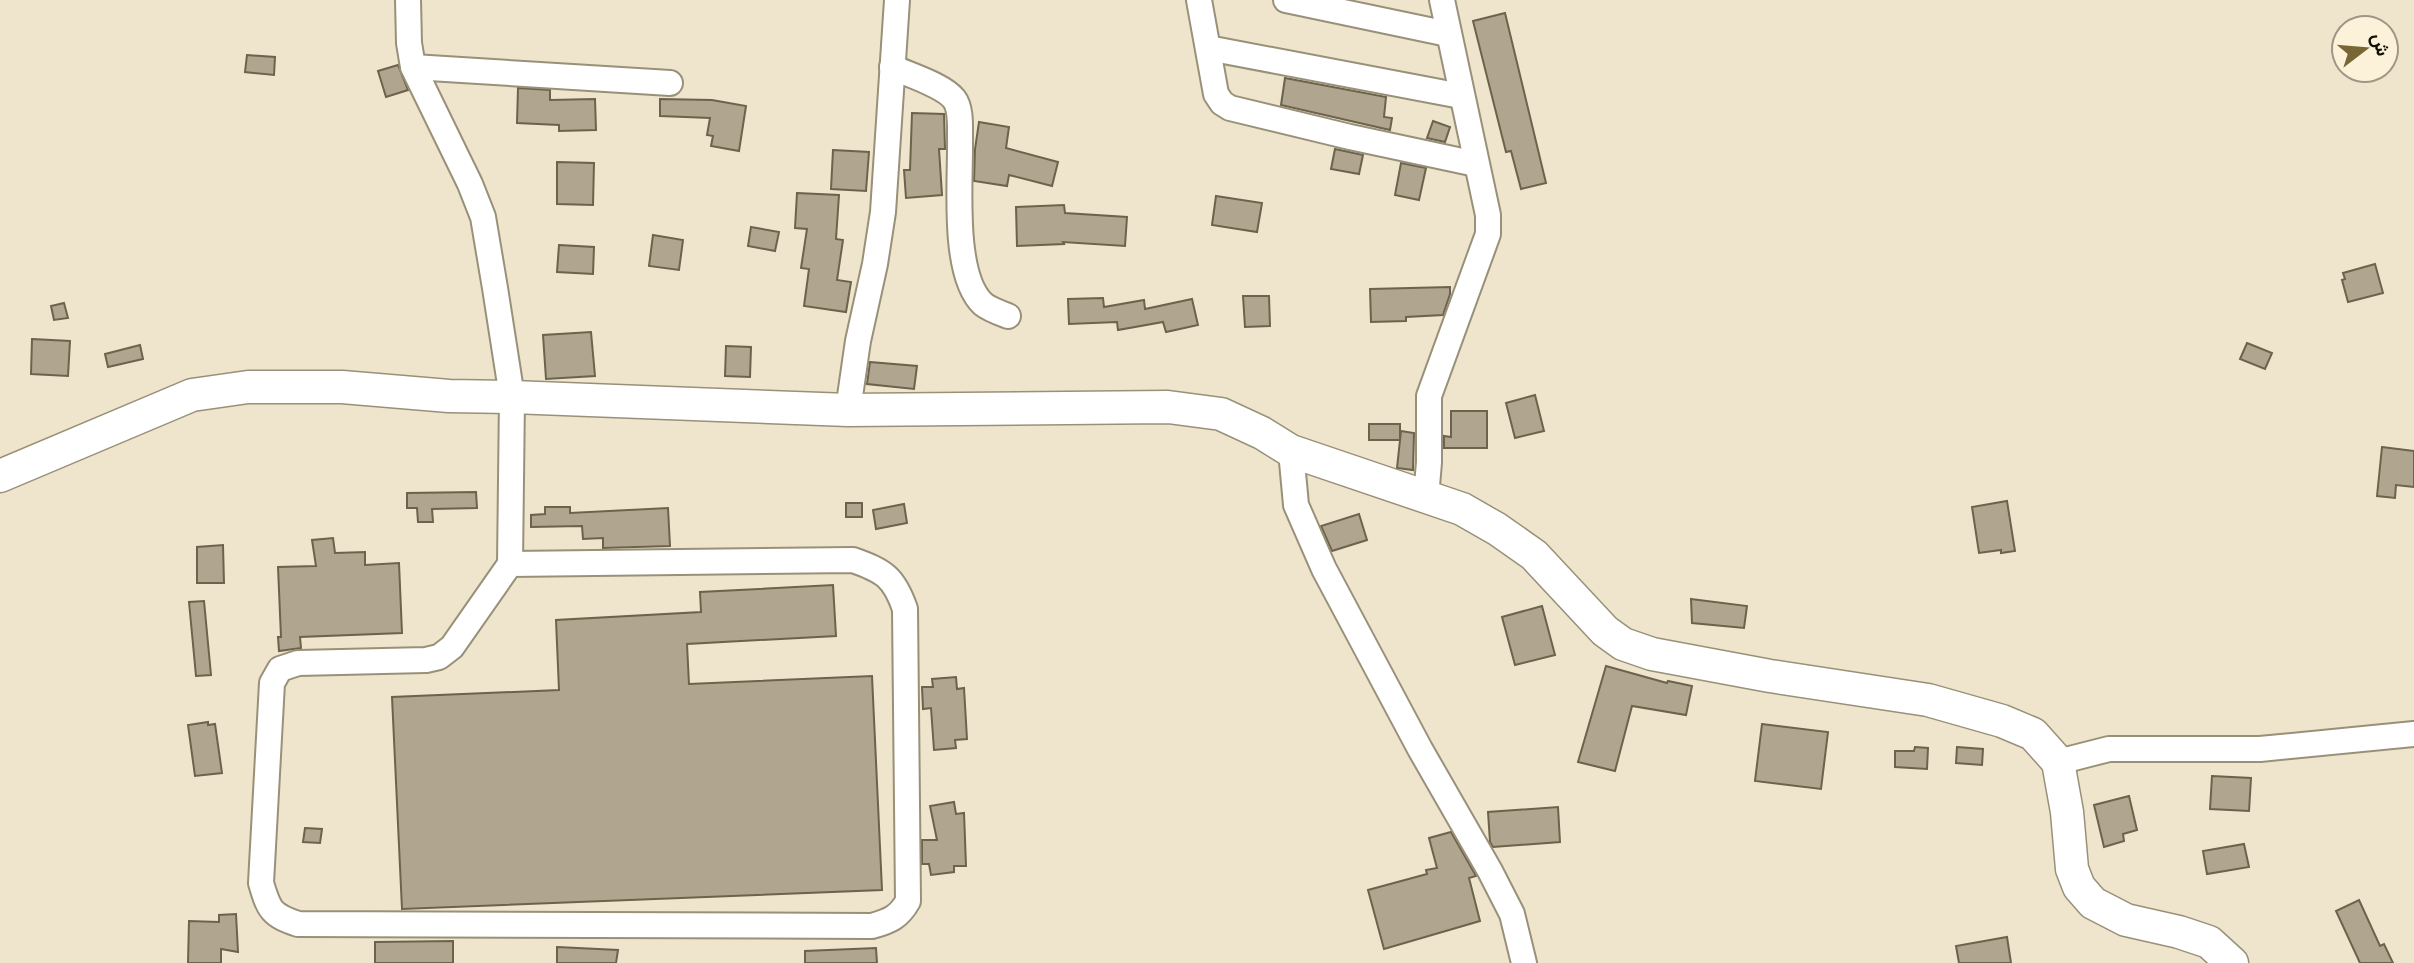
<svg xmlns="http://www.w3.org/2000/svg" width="2414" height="963" viewBox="0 0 2414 963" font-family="Overpass,Vazirmatn,sans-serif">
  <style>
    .building { fill: #b0a68f; stroke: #6c634d; stroke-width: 2 }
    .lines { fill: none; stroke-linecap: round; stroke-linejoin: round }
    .minor-casing { stroke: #999079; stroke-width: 28 }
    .major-casing { stroke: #999079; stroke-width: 35 }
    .minor { stroke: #fff; stroke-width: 24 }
    .major { stroke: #fff; stroke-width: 32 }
  </style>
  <rect width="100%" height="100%" fill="#eee5cc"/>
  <!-- building -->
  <g class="building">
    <polygon points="1505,13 1546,183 1521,189 1511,151 1506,152 1473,21"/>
    <polygon points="247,55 275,57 274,75 245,72"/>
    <polygon points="398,65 408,90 386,97 378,71"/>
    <polygon points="1285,78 1386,97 1384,117 1392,118 1390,130 1281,105"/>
    <polygon points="518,88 550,90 550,100 595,99 596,130 559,131 559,125 517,123"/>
    <polygon points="660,99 712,100 746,106 739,151 711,146 713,136 707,135 710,118 660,116"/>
    <polygon points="912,113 944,114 945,149 939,149 942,195 906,198 904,170 910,170"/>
    <polygon points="1433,121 1450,127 1445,142 1427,138"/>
    <polygon points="979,122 1009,127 1006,148 1058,162 1052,186 1009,175 1007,186 974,181 975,149"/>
    <polygon points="1335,149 1363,155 1359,174 1331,169"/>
    <polygon points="833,150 869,152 866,191 831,189"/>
    <polygon points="557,162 594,163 593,205 557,204"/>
    <polygon points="1401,163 1426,168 1419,200 1395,195"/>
    <polygon points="797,193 839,195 836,239 843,240 837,280 851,282 846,312 804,306 809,269 801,268 807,229 795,228"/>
    <polygon points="1216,196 1262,203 1257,232 1212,225"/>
    <polygon points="1064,205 1065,213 1127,217 1125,246 1063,242 1064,244 1017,246 1016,207"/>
    <polygon points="751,227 779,232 775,251 748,246"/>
    <polygon points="653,235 683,240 679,270 649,266"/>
    <polygon points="559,245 594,247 593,274 557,272"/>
    <polygon points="2375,264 2383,293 2348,302 2342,280 2345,279 2343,273"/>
    <polygon points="1450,287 1450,294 1443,315 1406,317 1406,321 1371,322 1370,289"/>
    <polygon points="1243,296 1269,296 1270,326 1245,327"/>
    <polygon points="1103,298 1104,307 1144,300 1145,309 1192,299 1198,325 1166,332 1163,322 1118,330 1117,322 1069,324 1068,299"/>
    <polygon points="64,303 68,318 54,320 51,306"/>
    <polygon points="591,332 595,376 546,379 543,335"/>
    <polygon points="32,339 70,341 68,376 31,374"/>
    <polygon points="2247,343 2272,353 2265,369 2240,359"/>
    <polygon points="140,345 143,359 108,367 105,354"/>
    <polygon points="726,346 751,347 750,377 725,376"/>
    <polygon points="870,362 917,366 914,389 867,384"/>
    <polygon points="1535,395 1544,431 1515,438 1506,403"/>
    <polygon points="1451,411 1487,411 1487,448 1444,448 1444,436 1451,437"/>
    <rect x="1369" y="424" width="31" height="16"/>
    <polygon points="1401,431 1414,433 1413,470 1397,468"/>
    <polygon points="2382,447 2414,451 2414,487 2396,485 2395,498 2377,496"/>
    <polygon points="476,492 477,508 432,509 433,522 418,522 417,508 407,508 407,493"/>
    <polygon points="2007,501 2015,551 2001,553 2001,550 1979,553 1972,507"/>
    <rect x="846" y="503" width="16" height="14"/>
    <polygon points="904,504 907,523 876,529 873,510"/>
    <polygon points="545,507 570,507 570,513 668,508 670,546 603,548 603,538 583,539 582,526 531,527 531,515 545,514"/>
    <polygon points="1359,514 1367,540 1332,551 1321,526"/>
    <polygon points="333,538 335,553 365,552 365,565 399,563 402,633 300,637 301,648 279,651 278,637 281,637 278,567 316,566 312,540"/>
    <polygon points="223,545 224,583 197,583 197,547"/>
    <polygon points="833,585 836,636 687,644 689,684 872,676 882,890 402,909 392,697 559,690 556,620 701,612 700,592"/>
    <polygon points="1691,599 1747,606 1744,628 1692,623"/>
    <polygon points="204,601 211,675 196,676 189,602"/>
    <polygon points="1542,606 1555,655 1515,665 1502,617"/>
    <polygon points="1606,666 1667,683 1668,681 1692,686 1686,715 1632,706 1615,771 1578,762"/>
    <polygon points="956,677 957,689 964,688 967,739 955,740 956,748 934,750 931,708 923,709 922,687 933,687 932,679"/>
    <polygon points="208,722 208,725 215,724 222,773 195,776 188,725"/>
    <polygon points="1762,724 1828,732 1821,789 1755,781"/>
    <polygon points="1915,747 1928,748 1927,769 1895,767 1895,751 1914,751"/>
    <polygon points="1957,747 1983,749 1982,765 1956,763"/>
    <polygon points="2212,776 2251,778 2249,811 2210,809"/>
    <polygon points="2129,796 2137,830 2123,834 2124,841 2104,847 2094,805"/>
    <polygon points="954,802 956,814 964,813 966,866 954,866 954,872 931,875 929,864 922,864 922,840 937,840 930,806"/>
    <polygon points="1558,807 1560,842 1493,847 1490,842 1488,812"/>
    <polygon points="305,828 322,829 320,843 303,842"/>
    <polygon points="1451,832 1476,876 1469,878 1480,921 1384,949 1368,890 1427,874 1426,870 1437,868 1429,838"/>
    <polygon points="2244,844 2249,867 2207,874 2203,851"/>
    <polygon points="2359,900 2380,946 2384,944 2393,963 2360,963 2336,911"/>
    <polygon points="236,914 238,952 221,949 221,963 188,963 189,921 219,922 219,915"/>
    <polygon points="2007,937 2011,963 1959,963 1956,946"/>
    <polygon points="453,941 453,963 375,963 375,942"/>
    <polygon points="557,947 618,950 616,963 557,963"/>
    <polygon points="876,948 877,963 805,963 805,951"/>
  </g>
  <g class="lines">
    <!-- minor casing -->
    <g class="minor-casing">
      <g id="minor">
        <polyline points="408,0 409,43 413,67 470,184 483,217 495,288 512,397 510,564"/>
        <polyline points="1199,0 1216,94 1222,103 1230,108 1350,137 1476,164"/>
        <polyline points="1286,0 1448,34"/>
        <polyline points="1208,48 1461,96"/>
        <polyline points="413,67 670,83"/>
        <path d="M892,67C909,75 943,85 954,99C961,108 960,125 960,136C961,178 951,274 983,304C989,309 1000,313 1008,316"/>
        <polyline points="848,410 858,341 875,264 883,212 897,0"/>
        <polyline points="1291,451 1296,505 1324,569 1420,749 1490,871 1512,914 1524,963"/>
        <polyline points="1426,498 1429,462 1429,396 1488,234 1488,215 1442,0"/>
        <path d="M853,560C884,571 894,577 905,609L908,901C899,917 890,921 872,926L298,924C271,915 269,910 261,883L272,683L280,669L298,663L426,660L439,657L452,647L510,564Z"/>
        <polyline points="2058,762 2109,749 2260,749 2414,734"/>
      </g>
    </g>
    <!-- major casing -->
    <g class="major-casing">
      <polyline id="major" points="0,476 192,395 248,387 342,387 449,396 512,397 848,410 1168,407 1221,414 1262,433 1291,451 1462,509 1497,529 1534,555 1605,631 1623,644 1652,654 1770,676 1928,700 2002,721 2033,734 2058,762 2067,812 2072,869 2079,887 2093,903 2126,920 2179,932 2209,942 2232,963"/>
    </g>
    <!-- minor -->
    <use href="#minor" class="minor"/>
    <!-- major -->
    <use href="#major" class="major"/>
  </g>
  <!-- north arrow -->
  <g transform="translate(2365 49) rotate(74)"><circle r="33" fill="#fcf2d9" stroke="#9e9785" stroke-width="2"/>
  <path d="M0-5L12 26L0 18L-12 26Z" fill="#796635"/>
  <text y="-10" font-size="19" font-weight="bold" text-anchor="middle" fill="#120f06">ش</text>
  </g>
</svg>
